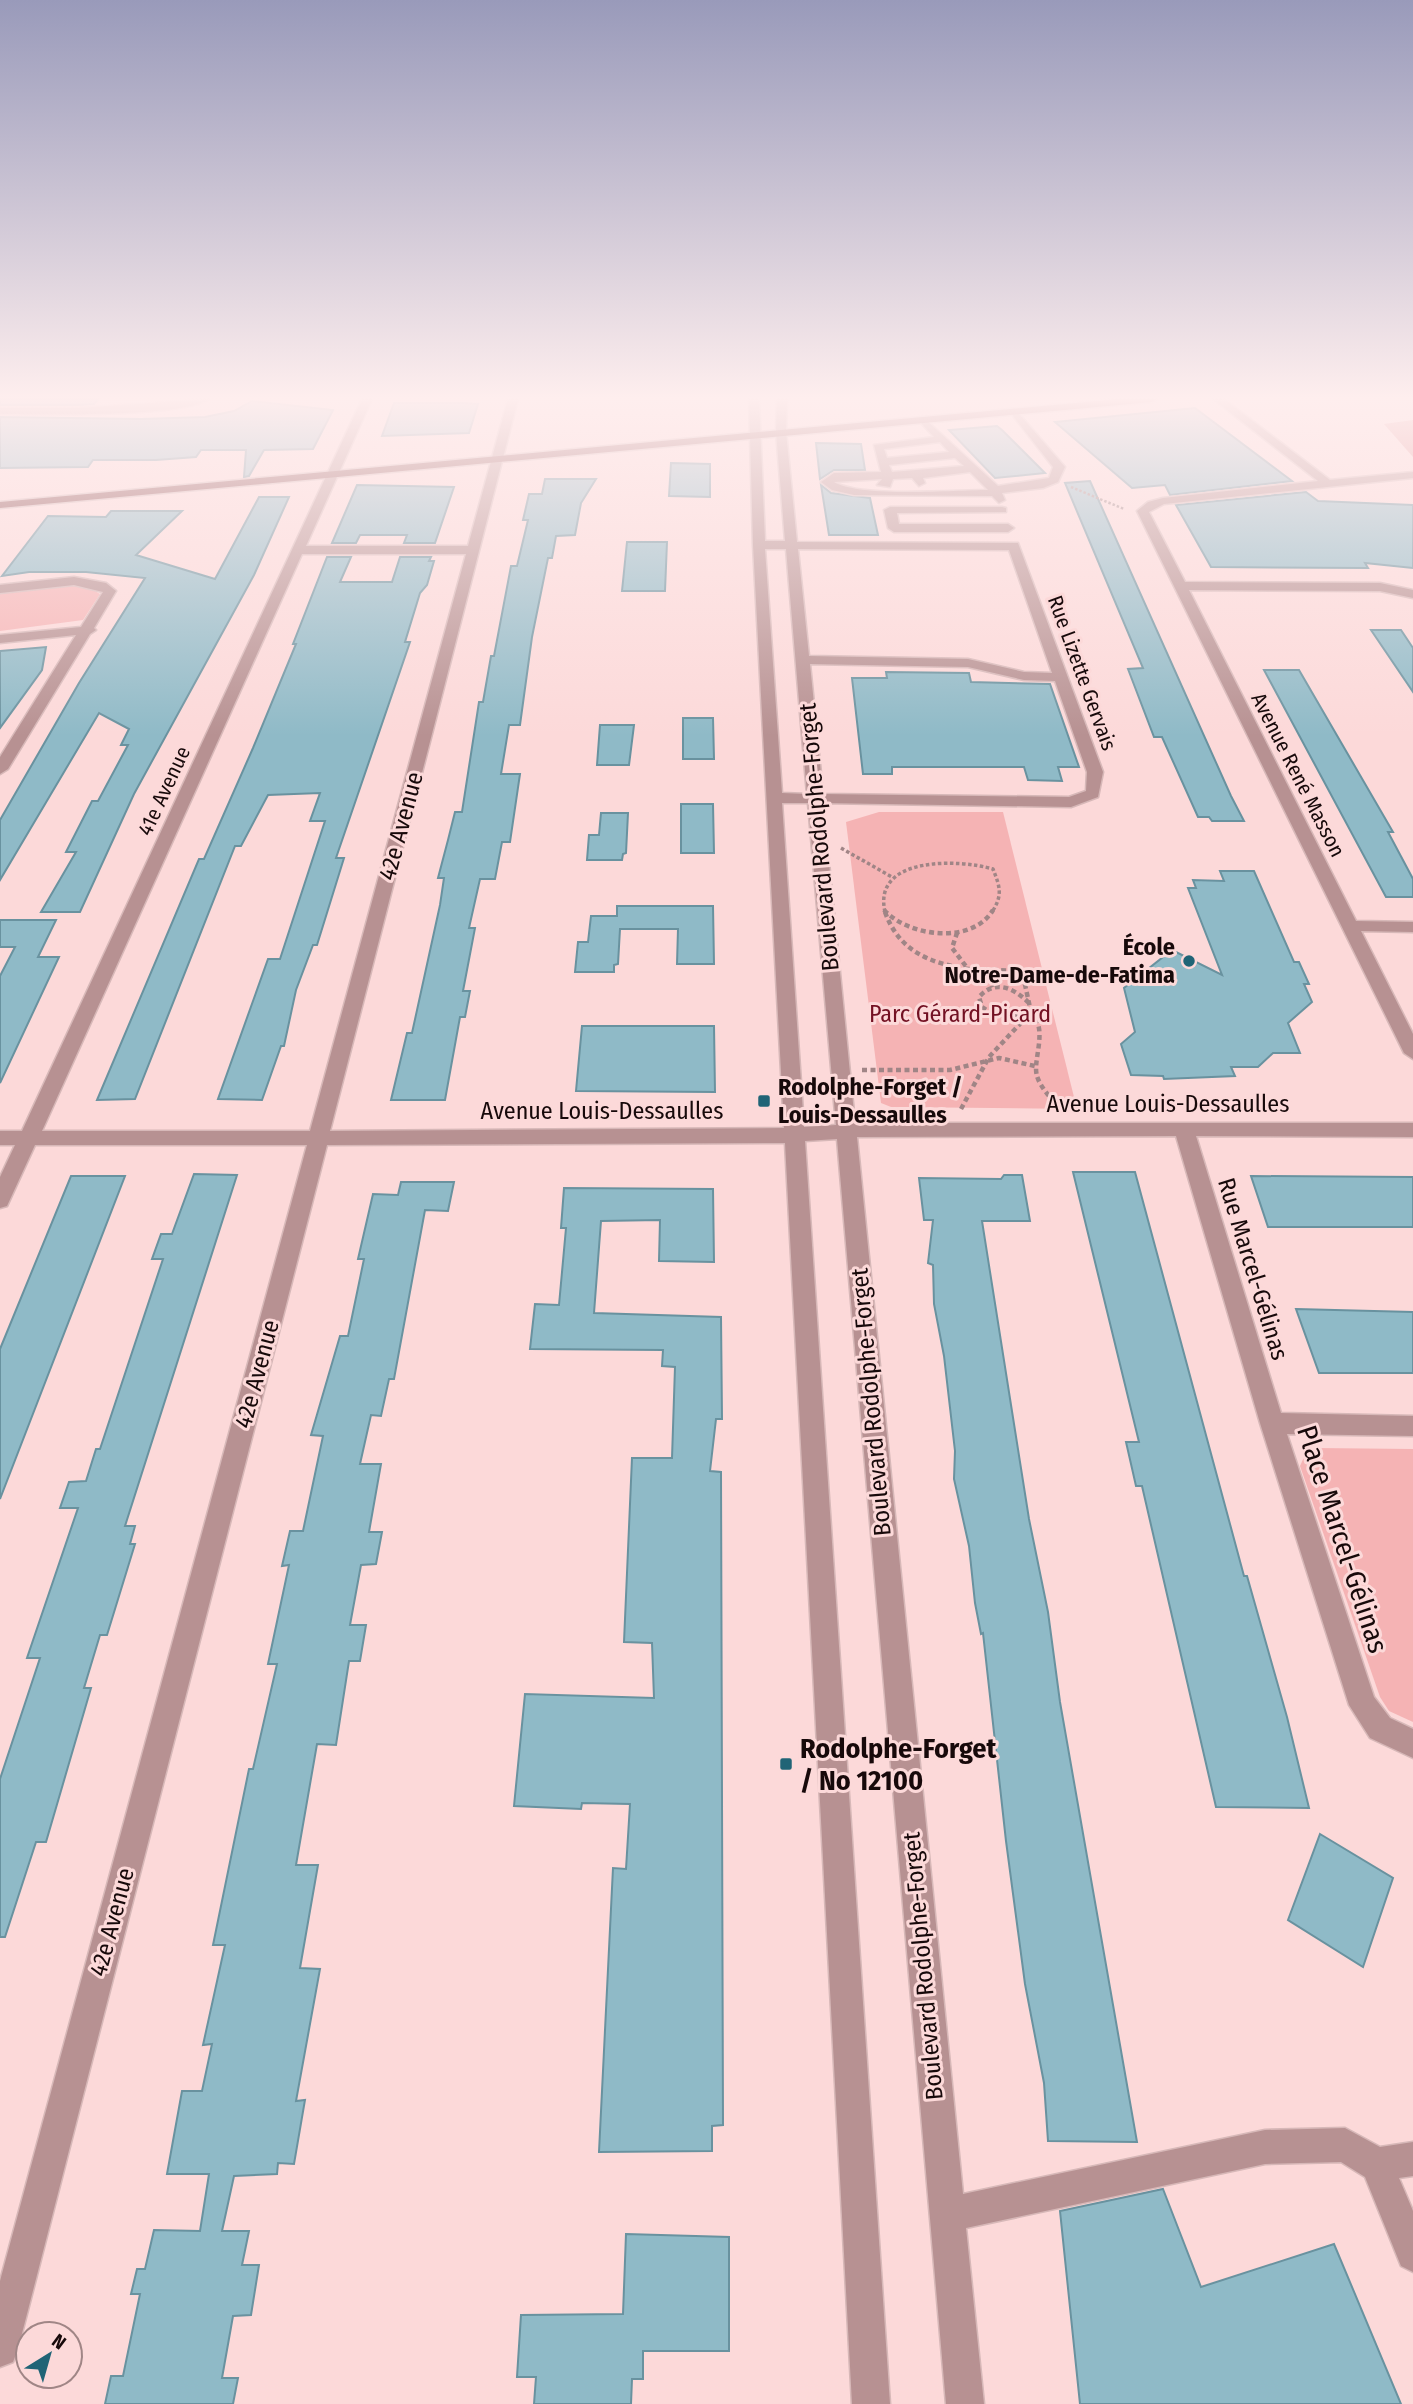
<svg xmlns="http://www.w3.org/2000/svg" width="1413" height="2404" viewBox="0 0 1413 2404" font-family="'Fira Sans Condensed',sans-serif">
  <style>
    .green { fill: #f5b3b4 }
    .forest { fill: #dd8b8e }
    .building { fill: #8fbac7; stroke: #69929f; stroke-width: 2 }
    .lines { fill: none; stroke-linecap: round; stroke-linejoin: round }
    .minor-casing { stroke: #d7b8b8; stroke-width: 3 }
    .major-casing { stroke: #d7b8b8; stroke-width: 3 }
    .path-far2 { stroke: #a08586; stroke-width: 2.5; stroke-dasharray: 2.5 2; stroke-linecap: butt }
    .path-far1 { stroke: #a08586; stroke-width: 3.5; stroke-dasharray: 3.5 2.5; stroke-linecap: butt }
    .path { stroke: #a08586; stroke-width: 4.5; stroke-dasharray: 5 3.5; stroke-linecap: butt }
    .minor { fill: #b79192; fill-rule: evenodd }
    .major { fill: #8c4d50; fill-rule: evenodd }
    .poi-dot { fill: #206476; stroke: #fcd9d9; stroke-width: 2.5 }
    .labels { text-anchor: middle; stroke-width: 6; stroke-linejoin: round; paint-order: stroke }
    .far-street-label { font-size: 21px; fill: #17090a; stroke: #fcd9d9 }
    .street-label { font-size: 24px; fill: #17090a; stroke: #fcd9d9 }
    .poi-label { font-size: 24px; font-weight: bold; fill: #17090a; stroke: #fcd9d9; text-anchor: end }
    .park-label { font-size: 24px; fill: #731123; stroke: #fcd9d9 }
    .near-street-label { font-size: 28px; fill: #17090a; stroke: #fcd9d9 }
    .near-poi-label { font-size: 28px; font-weight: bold; fill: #17090a; stroke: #fcd9d9; text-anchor: start }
  </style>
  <rect width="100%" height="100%" fill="#fcd9d9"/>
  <!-- green -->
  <g class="green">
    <polygon points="73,586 90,588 100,594 83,620 0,631 0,593"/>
    <polygon points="879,812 1003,812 1077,1109 891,1107 881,1103 846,822"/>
    <polygon points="1316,1448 1413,1449 1413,1722 1389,1711 1380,1697 1300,1466 1305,1455"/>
  </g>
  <!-- forest -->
  <polygon class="forest" points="1413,420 1413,457 1384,424"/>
  <!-- building -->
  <g class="building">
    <polygon points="0,399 98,399 94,404 78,405 0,405"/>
    <polygon points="252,401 333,410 313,449 264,450 249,476 244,477 246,450 201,450 196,457 156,460 93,460 88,467 0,468 0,417 141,419 205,417 234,411"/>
    <polygon points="394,403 465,403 478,404 469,433 382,436"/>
    <polygon points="1195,408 1292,481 1170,495 1165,485 1132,488 1055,422"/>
    <polygon points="997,426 1002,430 1045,473 995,478 949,430"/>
    <polygon points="816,443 861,444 865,470 834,470 820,479"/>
    <polygon points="671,463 710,464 710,497 669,496"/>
    <polygon points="545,479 596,479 581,503 575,535 556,536 552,558 548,558 532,637 520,725 509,725 501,774 520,774 510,842 502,842 495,879 480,879 469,928 475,928 463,991 470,991 465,1017 460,1017 445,1100 391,1100 407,1033 412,1033 440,905 444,878 438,878 448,840 455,812 462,812 479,702 483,702 491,656 494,656 511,566 517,566 528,520 523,520 529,494 542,494"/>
    <polygon points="1090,481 1231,796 1244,821 1212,821 1209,817 1198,817 1162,737 1154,737 1128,669 1143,668 1065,483"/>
    <polygon points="357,485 454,487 435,543 404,543 407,535 360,535 356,543 332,543"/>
    <polygon points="821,485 831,493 870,498 878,535 829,535"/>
    <polygon points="1306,492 1318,501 1413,505 1413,568 1365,563 1368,568 1211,567 1176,505"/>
    <polygon points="259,497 289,497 254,575 134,794 80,912 41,912 76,852 66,852 92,801 98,801 128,745 121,745 129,729 99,713 0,880 0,820 79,683 145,578 86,572 29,572 2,576 48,516 106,517 111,511 182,511 136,555 215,579"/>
    <polygon points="627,542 667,542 665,591 622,591"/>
    <polygon points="327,557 351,557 340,582 392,582 400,557 431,557 429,561 434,561 427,585 420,593 405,642 410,642 336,858 344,858 317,945 313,945 296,990 284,1046 281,1046 262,1100 218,1099 268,959 280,959 325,821 310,821 320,793 268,795 241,846 235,846 135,1099 97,1100 199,859 204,859 253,748 296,644 293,644"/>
    <polygon points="1371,630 1401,630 1413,648 1413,692"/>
    <polygon points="46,647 42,670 0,728 0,651"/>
    <polygon points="1264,670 1299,670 1393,832 1388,832 1413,879 1413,897 1386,897"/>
    <polygon points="886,672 969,673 971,682 1050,684 1079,767 1058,767 1062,781 1028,780 1024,767 892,767 892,774 863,774 852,678 887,678"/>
    <polygon points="683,718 713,718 714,759 683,759"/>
    <polygon points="600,725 634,725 629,765 597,765"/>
    <polygon points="681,804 713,804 714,853 681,853"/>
    <polygon points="601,813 628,813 626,853 623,854 622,860 587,860 589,835 599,835"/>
    <polygon points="1220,871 1254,871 1294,962 1299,962 1309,984 1304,984 1312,1002 1288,1023 1300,1053 1273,1053 1258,1067 1231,1067 1235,1076 1164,1079 1163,1076 1131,1075 1121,1044 1135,1032 1124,988 1172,950 1222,975 1188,888 1196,888 1193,880 1224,881"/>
    <polygon points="617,906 713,906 714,964 677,964 678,929 620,929 618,964 614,965 614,972 575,972 578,942 588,942 591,916 617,916"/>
    <polygon points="0,920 56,920 38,957 59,957 0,1083 0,976 15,947 0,947"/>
    <polygon points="582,1026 714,1026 715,1092 576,1091"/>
    <polygon points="1073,1172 1135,1172 1244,1576 1247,1576 1287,1717 1309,1808 1216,1807 1142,1486 1136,1486 1126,1442 1139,1442"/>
    <polygon points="194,1174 237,1175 125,1526 135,1526 130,1544 135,1544 107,1635 100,1635 84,1688 91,1688 46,1842 36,1842 5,1937 0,1937 0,1779 40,1658 27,1658 78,1508 60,1508 69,1482 86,1481 96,1449 100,1449 163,1259 152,1259 161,1234 172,1234"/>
    <polygon points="1004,1175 1022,1175 1030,1221 982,1221 1029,1519 1048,1612 1060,1702 1137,2142 1048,2141 1044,2083 1025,1984 1006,1841 983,1633 981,1634 975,1603 969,1546 954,1479 955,1451 944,1356 934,1304 933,1265 928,1263 933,1220 924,1220 919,1178 1001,1179"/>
    <polygon points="71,1176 125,1176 0,1499 0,1349"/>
    <polygon points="1251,1176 1413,1177 1413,1227 1268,1227"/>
    <polygon points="401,1182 454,1182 448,1211 425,1210 394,1379 389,1379 381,1416 371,1415 360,1464 381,1464 369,1532 382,1532 376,1564 361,1565 350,1625 366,1625 360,1661 349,1661 336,1745 317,1744 296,1865 318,1865 300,1968 320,1969 296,2101 305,2100 294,2164 278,2163 277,2174 234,2176 222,2231 249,2231 242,2265 259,2265 251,2315 233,2316 222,2378 238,2378 233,2404 105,2404 111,2376 123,2376 140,2294 131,2294 137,2269 145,2269 154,2230 200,2231 209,2174 167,2174 182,2091 202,2091 212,2044 203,2045 225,1945 213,1945 249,1769 253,1769 277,1664 268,1664 289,1565 282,1566 290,1531 303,1531 323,1436 311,1435 340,1336 348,1336 364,1259 358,1259 373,1194 398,1195"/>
    <polygon points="564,1188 713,1189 714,1262 659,1261 660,1220 601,1221 594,1313 721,1317 722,1419 716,1419 710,1471 721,1472 723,2125 712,2126 712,2151 599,2152 613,1868 626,1869 630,1804 582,1803 581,1809 514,1806 525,1694 654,1698 652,1643 624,1642 632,1458 672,1458 675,1367 662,1366 663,1350 530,1349 535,1304 559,1305 566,1228 561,1228"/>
    <polygon points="1296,1309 1413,1312 1413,1373 1319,1373"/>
    <polygon points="1320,1834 1393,1878 1363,1967 1288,1920"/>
    <polygon points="1163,2189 1201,2287 1334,2244 1401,2404 1080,2404 1060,2211"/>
    <polygon points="626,2234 729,2237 729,2351 643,2351 643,2379 632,2379 631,2404 534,2404 536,2377 517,2377 521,2315 623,2314"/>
  </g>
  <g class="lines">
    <!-- minor casing -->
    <g class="minor-casing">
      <g id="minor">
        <path d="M209,399C181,418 40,414 0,414V408H78Z"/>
        <path d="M362,399H372L306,546H468L508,399H518L330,1131L784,1128L753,545L749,399H759L765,541H785L776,432L777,399H787L786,432L797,542L1018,543L1103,772L1098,797L1071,807L823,803L855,1123H1413V1137L1196,1136L1281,1413L1413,1416V1436L1287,1434L1374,1697L1390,1718L1413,1729V1758L1370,1738L1349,1705L1260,1423L1176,1136L857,1137L963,2194L1265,2130L1345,2128L1380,2147L1413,2142V2176L1399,2178L1413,2211V2272L1401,2266L1365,2177L1341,2162L1265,2164L966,2228L984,2404H946L837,1139L805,1141L890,2404H852L785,1143L327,1145L18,2349L13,2362L0,2367V2281L307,1145H35L7,1206L0,1208V1177L15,1145H0V1131H22ZM765,549H786L807,794L782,793ZM798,549L1009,550L1052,673L1024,672L968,659L809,656ZM302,554H466L310,1131H42ZM810,664L968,667L1024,680L1055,681L1087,772L1086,791L1069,797L823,794ZM782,803H808L836,1125L804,1127Z"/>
        <polygon points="1213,399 1224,399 1330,480 1413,472 1413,478 1164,504 1149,512 1185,582 1380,583 1413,590 1413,598 1380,591 1189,590 1356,921 1413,922 1413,932 1361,931 1413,1034 1413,1059 1404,1053 1137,511 1148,502 1163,498 1318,481"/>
        <path d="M1015,409L1065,467L1058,482L1043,488L1002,493L1005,500L999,503L992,496L854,495L832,490L821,482L834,473L881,472L874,445L934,437L919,421L924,418L998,486L1049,478L1053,467L1010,412ZM940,442L949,452L887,458L884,449ZM955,458L964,466L892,472L889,465ZM970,472L988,490C953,490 862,498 834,482L882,479L877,485L890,487L893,479L912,478L919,486L925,483L923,478Z"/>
        <polygon points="890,507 1002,507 1006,508 1006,512 897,513 899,524 1008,524 1014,528 1008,532 894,532 888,528 884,510"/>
        <polygon points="74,577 106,583 116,591 94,628 96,630 90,634 8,769 0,774 0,757 76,635 0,643 0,635 81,627 103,592 74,585 0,593 0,585"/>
      </g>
    </g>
    <!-- major casing -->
    <g class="major-casing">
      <polygon id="major" points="1118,399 1157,399 1152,402 0,508 0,502"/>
    </g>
    <!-- path-far2 -->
    <polyline class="path-far2" points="1071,487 1124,509"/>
    <!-- path-far1 -->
    <g class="path-far1">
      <polyline points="841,848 892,877"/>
      <path d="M885,912C872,856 959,859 993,869C1000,887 1003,895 992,912"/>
    </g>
    <!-- path -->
    <g class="path">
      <path d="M884,910C909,937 972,945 993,910"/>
      <path d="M885,912C899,951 929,963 968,969L952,948L957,933"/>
      <polyline points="985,970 993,987"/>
      <path d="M1029,1003C1014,988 995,979 979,997L982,1007C998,1019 1013,1016 1031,1012C1049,1030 1032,1060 1037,1076C1040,1087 1052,1099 1059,1108"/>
      <polyline points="862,1070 950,1070 999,1058 1035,1066"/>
      <polyline points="961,1109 989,1057 1031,1012 1022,971 968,969"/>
    </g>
    <!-- minor -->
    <use href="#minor" class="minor"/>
    <!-- major -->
    <use href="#major" class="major"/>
  </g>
  <!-- sky -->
  <linearGradient id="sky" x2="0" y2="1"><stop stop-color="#999aba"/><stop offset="0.54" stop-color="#feeeee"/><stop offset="1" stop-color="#feeeee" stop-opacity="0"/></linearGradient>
  <rect width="1413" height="736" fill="url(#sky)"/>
  <!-- markers -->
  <g class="poi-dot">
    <circle cx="1189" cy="961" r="7"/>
    <rect x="757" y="1094" width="14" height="14" rx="3.5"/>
    <rect x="779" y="1757" width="14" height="14" rx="3.5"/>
  </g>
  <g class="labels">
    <!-- far-street labels -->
    <g class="far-street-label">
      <text transform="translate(1082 673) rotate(70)" y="7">Rue Lizette Gervais</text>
      <text transform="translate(1298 775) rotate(63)" y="7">Avenue René Masson</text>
      <text transform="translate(164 791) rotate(-65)" y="7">41e Avenue</text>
    </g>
    <!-- street labels -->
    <g class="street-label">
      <text transform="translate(401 826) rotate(-75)" y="8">42e Avenue</text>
      <text transform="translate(819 837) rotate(-95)" y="8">Boulevard Rodolphe-Forget</text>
      <text x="1168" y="1112">Avenue Louis-Dessaulles</text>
      <text x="602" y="1119">Avenue Louis-Dessaulles</text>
      <text transform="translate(1253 1269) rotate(73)" y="8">Rue Marcel-Gélinas</text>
      <text transform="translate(257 1374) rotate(-75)" y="8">42e Avenue</text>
      <text transform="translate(871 1402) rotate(-95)" y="8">Boulevard Rodolphe-Forget</text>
      <text transform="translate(112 1922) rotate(-75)" y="8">42e Avenue</text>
      <text transform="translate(923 1966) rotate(-95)" y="8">Boulevard Rodolphe-Forget</text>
    </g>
    <!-- poi labels -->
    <g class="poi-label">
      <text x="1175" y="955">École<tspan x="1175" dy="28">Notre-Dame-de-Fatima</tspan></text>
      <text x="778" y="1095" text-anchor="start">Rodolphe-Forget /<tspan x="778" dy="28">Louis-Dessaulles</tspan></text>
    </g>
    <!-- park labels -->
    <g class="park-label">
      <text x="960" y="1022">Parc Gérard-Picard</text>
    </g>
    <!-- near-street labels -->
    <g class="near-street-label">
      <text transform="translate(1343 1539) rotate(72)" y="10">Place Marcel-Gélinas</text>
    </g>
    <!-- near-poi labels -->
    <g class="near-poi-label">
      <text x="800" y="1758">Rodolphe-Forget<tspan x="800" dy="32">/ No 12100</tspan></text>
    </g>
  </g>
  <!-- north arrow -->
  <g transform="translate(49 2355) rotate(37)"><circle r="33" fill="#fcd9d9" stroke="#a08686" stroke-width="2"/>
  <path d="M0-5L12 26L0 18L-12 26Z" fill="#206476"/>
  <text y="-10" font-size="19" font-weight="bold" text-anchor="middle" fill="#17090a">N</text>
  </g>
</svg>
